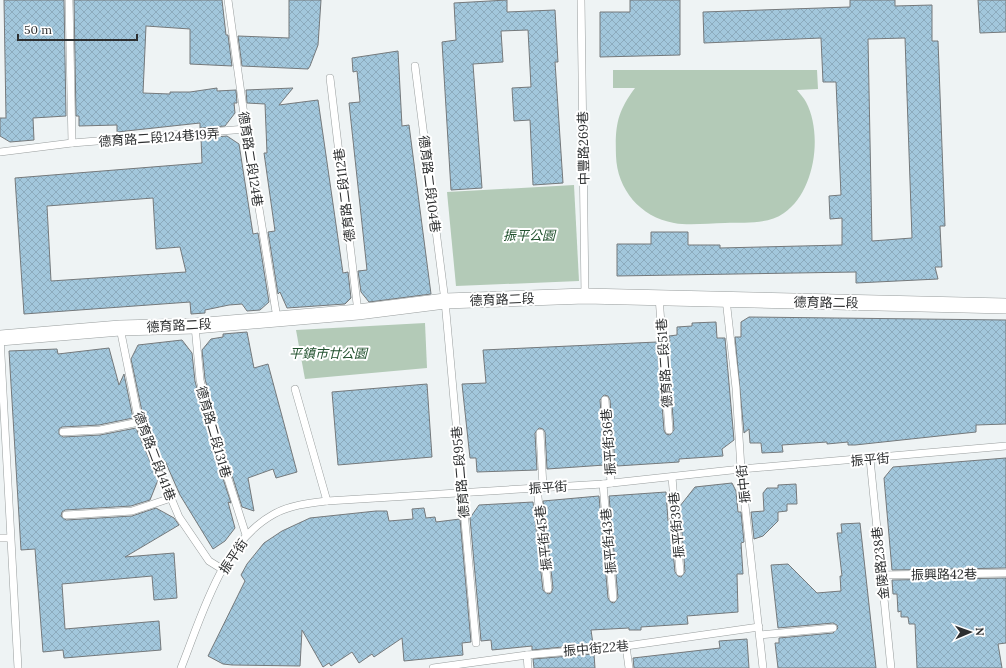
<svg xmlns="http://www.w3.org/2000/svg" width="1006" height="668" viewBox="0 0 1006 668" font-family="Lora,'Noto Sans TC',serif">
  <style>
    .green { fill: #b3cab7 }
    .building { fill: url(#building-cross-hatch); stroke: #75797b; fill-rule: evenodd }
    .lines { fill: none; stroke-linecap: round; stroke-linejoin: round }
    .lane-casing { stroke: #989d9d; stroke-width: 8 }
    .street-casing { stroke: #989d9d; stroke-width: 16 }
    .lane { stroke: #fff; stroke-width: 7 }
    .street { stroke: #fff; stroke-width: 15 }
    .labels { text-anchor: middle; stroke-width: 4; stroke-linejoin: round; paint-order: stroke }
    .street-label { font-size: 13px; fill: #2d2f30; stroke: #fff }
    .park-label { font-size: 13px; font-style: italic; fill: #22522f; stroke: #fff }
  </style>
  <defs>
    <pattern id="building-cross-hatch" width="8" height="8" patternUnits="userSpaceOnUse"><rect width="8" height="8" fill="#a2c7dc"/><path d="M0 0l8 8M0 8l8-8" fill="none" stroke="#8cabbd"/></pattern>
  </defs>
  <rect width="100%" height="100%" fill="#eef3f4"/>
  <!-- green -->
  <g class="green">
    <path d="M613,70H817L818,89L797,90C800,94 804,98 806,102C823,134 815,192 784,213C767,225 745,222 725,223C709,223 690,226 674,223C640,217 617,189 616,156C615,126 617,112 635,88H613Z"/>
    <polygon points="574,185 579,281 456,286 447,192"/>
    <polygon points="425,323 427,368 305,379 296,330"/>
  </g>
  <!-- building -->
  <g class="building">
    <polygon points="4,0 64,0 66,116 33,118 34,140 10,142 0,136 0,118 6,118"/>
    <polygon points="74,0 222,0 226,35 228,35 232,66 190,64 190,29 146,26 143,93 170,94 170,92 190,92 217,88 217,91 236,90 237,103 234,103 235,113 225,126 200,128 200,123 117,132 117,125 79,126 79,116 76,116"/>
    <polygon points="289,0 321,0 318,45 310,66 308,69 242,66 238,36 289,38"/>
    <polygon points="507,0 507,12 555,10 558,62 555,62 563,183 533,185 530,120 514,121 512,88 531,87 528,30 501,31 503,62 473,64 482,188 451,190 442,42 456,40 454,3"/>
    <polygon points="630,0 680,0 680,55 600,57 600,12 630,12"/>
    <path d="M850,0H895V6L932,5V41H938L945,226H940L942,267H935L938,279L856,283V272L617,276V244H651V232H688V245H720V248L842,245V218L830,219L829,196L841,195L836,82H823L821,38L704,43L703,12L850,7ZM905,38L912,238L872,241L868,39Z"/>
    <polygon points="978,0 1006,0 1006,32 980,33"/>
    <polygon points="398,51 402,126 409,125 431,294 369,302 361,292 358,271 367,270 349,103 360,102 357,71 353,72 352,58"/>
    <polygon points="293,88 279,105 318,100 343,273 348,272 351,298 345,304 287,308 280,292 278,294 268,232 275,231 264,153 267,153 265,104 247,103 246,90"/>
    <path d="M227,136L239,144L253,234L258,233L269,302L260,310L247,311L242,304L229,305L205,310V313L191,314L190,302L24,314L15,178L202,163L201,138ZM153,198L156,249L180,247L186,272L51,281L47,206Z"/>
    <polygon points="749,317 1006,320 1006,424 976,425 976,432 855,445 848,445 848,442 827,444 827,442 782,445 783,452 762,453 761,443 750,443 749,429 744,433 735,337 741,337 741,322"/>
    <polygon points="716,322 717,338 725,338 734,440 722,449 723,456 679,459 679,462 617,466 617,464 615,464 610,400 608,396 604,395 600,400 605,465 547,469 545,432 543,429 539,428 535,433 537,470 477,472 476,458 470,458 462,384 486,383 483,350 657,342 664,430 666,434 670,435 674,430 667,341 670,341 669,336 677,335 677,327 692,326 692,323"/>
    <polygon points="247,332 254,368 268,364 297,472 276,478 273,469 248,478 254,511 242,507 219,434 205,379 202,350 211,339 223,337 223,334"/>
    <polygon points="182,340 192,353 195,381 209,436 231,503 228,502 235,528 225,541 213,549 180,495 165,461 163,467 144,421 131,359 138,345"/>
    <polygon points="109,348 119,385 124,374 133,418 99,425 62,427 59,429 59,434 63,437 100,435 136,428 158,480 150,500 131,506 65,510 62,512 61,516 66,520 132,516 156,508 174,518 179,525 125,557 174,553 177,598 154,600 152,576 62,584 65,629 159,621 161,650 64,658 63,650 43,652 35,549 21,550 9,351 57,349 58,354"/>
    <polygon points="427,384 432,457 338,465 332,392"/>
    <polygon points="1006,458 1006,568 892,570 884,478 893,467"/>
    <polygon points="732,483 736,491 738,512 741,512 744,542 741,543 743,574 737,574 738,612 687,616 688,624 641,627 641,630 629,630 629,628 591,630 593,644 532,650 532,646 492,650 491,640 481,641 470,518 479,505 533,502 543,590 548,594 551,593 553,588 543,501 599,496 608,598 611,602 614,603 618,598 609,496 666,492 668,521 670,518 675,572 678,576 681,577 685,572 680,506 695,487"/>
    <polygon points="796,484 797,504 787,504 787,511 778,512 778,521 763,536 754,539 751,512 764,511 763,493 767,488 778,488 778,485"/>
    <polygon points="424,508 426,518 435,517 436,522 460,519 471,642 462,643 463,655 404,661 402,638 374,657 372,654 359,663 352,652 331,666 329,663 323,667 302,630 300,666 232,665 223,664 208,656 245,581 241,575 247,564 264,543 282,531 310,518 376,511 387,511 389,521 413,519 412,509"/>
    <polygon points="860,523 876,668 778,668 775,643 779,643 779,638 833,633 838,628 837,625 833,623 778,628 771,565 788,564 817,593 841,591 840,576 842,576 837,533 842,533 841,524"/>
    <polygon points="1006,578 1006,643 998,644 1002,668 917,668 915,624 909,624 908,617 901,617 901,611 898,612 897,594 893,594 892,580"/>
    <polygon points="747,639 749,668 634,668 633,658 720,648 719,641"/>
    <polygon points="594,654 595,668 534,668 533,659"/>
  </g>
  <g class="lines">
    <!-- lane casing -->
    <g class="lane-casing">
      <g id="lane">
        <polyline points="69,0 72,143"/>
        <polyline points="228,0 246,129 277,318"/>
        <polyline points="581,0 585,296"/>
        <polyline points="415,66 445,301 476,643"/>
        <polyline points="330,78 358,312"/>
        <polyline points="0,152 72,143 246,129"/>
        <polyline points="659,297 669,430"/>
        <polyline points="726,299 736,388 741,469 763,668"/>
        <polyline points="195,326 200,380 214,435 246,535"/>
        <polyline points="120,328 139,422 179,517 209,561 222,569"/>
        <polyline points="0,337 18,668"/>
        <polyline points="295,389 327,501"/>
        <polyline points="605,400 611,483"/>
        <polyline points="63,432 100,430 139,422"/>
        <polyline points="540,433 543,487"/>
        <polyline points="870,459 891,668"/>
        <polyline points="672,477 680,572"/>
        <polyline points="603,484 613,598"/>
        <polyline points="537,488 548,589"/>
        <polyline points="66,515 132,511 171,498"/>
        <polyline points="0,538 10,538"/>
        <polyline points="881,575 1006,573"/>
        <polyline points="760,635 833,628"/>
        <polyline points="626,646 629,668"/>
        <polyline points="527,655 528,668"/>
        <path d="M181,668C202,616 221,543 274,514C290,505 310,503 327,501L603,484L741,469L1006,446"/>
        <polyline points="433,668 527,655 626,646 759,627"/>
      </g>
    </g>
    <!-- street casing -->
    <g class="street-casing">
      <polyline id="street" points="0,338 120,328 195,326 358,312 445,301 585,296 1006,306"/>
    </g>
    <!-- lane -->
    <use href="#lane" class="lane"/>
    <!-- street -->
    <use href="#street" class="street"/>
  </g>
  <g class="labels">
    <!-- street labels -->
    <g class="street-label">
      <text transform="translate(159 137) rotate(-4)" y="5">德育路二段124巷19弄</text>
      <text transform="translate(583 148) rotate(-91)" y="5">中豐路269巷</text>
      <text transform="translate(251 159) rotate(81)" y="5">德育路二段124巷</text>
      <text transform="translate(430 184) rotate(83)" y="5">德育路二段104巷</text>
      <text transform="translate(344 195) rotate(-97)" y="5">德育路二段112巷</text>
      <text transform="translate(502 299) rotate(-2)" y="5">德育路二段</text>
      <text transform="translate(826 302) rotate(1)" y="5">德育路二段</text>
      <text transform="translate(179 325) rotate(-3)" y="5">德育路二段</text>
      <text transform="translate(664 363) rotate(-94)" y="5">德育路二段51巷</text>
      <text transform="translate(214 432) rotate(74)" y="5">德育路二段131巷</text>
      <text transform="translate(608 442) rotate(-94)" y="5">振平街36巷</text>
      <text transform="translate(155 456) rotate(69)" y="5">德育路二段141巷</text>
      <text transform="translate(870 459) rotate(-5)" y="5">振平街</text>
      <text transform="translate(460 472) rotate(-95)" y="5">德育路二段95巷</text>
      <text transform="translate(743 484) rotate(-96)" y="5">振中街</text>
      <text transform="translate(548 487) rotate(-4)" y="5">振平街</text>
      <text transform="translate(676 525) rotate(-95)" y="5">振平街39巷</text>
      <text transform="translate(543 538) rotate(-96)" y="5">振平街45巷</text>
      <text transform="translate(608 541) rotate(-95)" y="5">振平街43巷</text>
      <text transform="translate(233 556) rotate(-56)" y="5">振平街</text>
      <text transform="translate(880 563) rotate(-96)" y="5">金陵路238巷</text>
      <text transform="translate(944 574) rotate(-1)" y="5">振興路42巷</text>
      <text transform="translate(596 648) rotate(-5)" y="5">振中街22巷</text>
    </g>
    <!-- park labels -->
    <g class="park-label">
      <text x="529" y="240">振平公園</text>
      <text x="328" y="358">平鎮市廿公園</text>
    </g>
  </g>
  <!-- north arrow -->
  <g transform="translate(970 632) rotate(88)" stroke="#ffffff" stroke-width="3" paint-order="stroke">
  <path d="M0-3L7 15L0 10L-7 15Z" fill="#2d2f30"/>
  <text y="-6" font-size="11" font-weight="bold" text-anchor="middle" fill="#2d2f30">N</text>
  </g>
  <!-- scale -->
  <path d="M18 34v6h119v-6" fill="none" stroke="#2d2f30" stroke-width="2"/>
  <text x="24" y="34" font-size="12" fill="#2d2f30" stroke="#ffffff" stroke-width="3" paint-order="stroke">50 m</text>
</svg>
